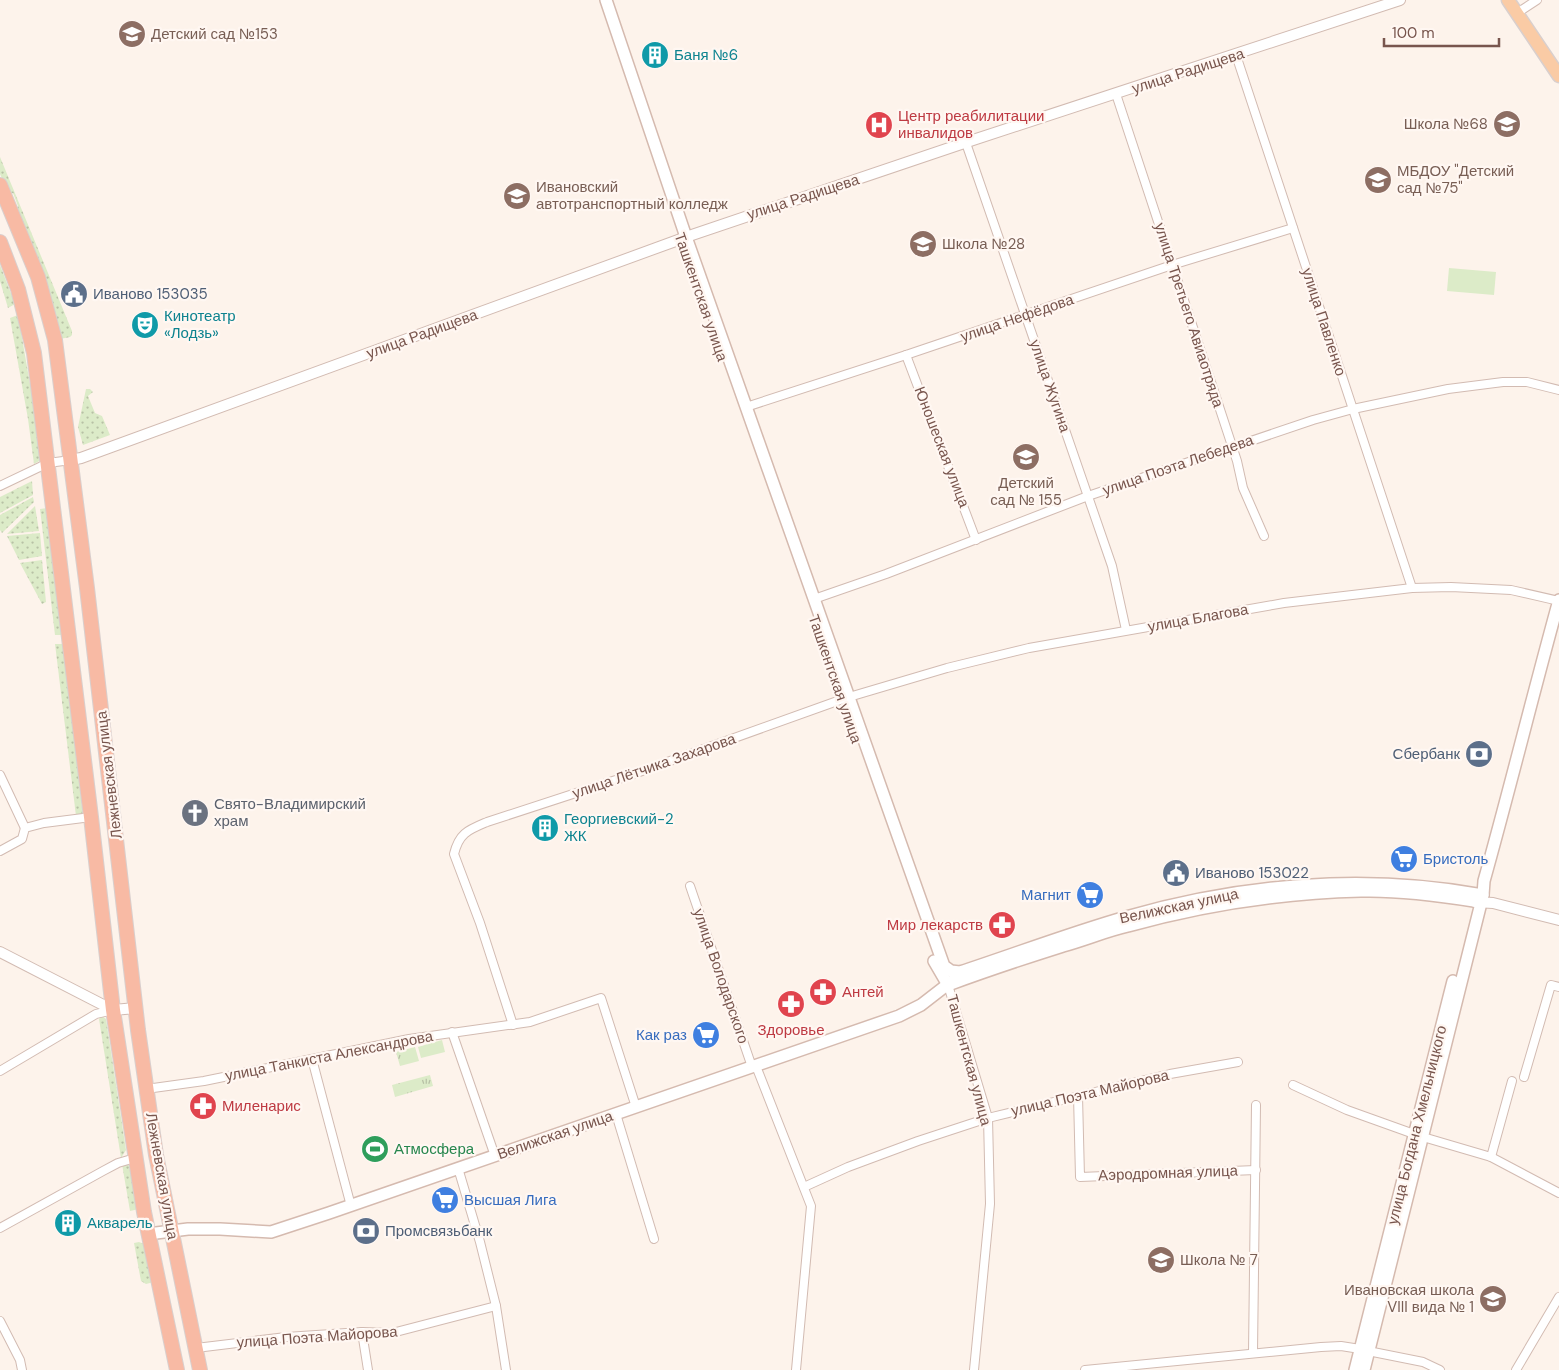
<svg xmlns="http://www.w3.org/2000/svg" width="1559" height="1370" viewBox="0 0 1559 1370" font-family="'DM Sans',sans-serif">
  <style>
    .grass { fill: url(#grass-dots) }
    .park { fill: url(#park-tufts) }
    .pitch { fill: #dcebc8 }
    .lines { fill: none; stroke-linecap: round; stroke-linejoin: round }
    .minor-casing { stroke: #d2bbb2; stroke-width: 10 }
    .tertiary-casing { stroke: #d2bbb2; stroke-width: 12 }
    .secondary-casing { stroke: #d5baaf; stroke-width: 14 }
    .primary-casing { stroke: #d9cfcd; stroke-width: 15 }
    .trunk-casing { stroke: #d9cfcd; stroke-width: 16 }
    .minor { stroke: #fff; stroke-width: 8 }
    .tertiary { stroke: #fff; stroke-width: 10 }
    .secondary { stroke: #fff; stroke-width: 11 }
    .primary { stroke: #facba5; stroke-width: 12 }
    .trunk { stroke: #f8baa4; stroke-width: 14 }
    .labels { text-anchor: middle; stroke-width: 4.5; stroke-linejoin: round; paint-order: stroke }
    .education-label { font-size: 15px; fill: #785e54; stroke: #fff7f2; text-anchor: start }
    .culture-label { font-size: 15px; fill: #0d838f; stroke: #fff7f2; text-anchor: start }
    .street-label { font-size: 15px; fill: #78554d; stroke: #fff7f2 }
    .health-label { font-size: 15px; fill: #be3a42; stroke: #fff7f2; text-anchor: start }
    .service-label { font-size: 15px; fill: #4e5e75; stroke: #fff7f2; text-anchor: start }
    .worship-label { font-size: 15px; fill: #5b616d; stroke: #fff7f2; text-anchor: start }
    .shop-label { font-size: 15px; fill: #366cbe; stroke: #fff7f2; text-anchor: start }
    .leisure-label { font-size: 15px; fill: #27864d; stroke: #fff7f2; text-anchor: start }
  </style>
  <defs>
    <pattern id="grass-dots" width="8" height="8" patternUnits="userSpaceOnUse" patternTransform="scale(1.25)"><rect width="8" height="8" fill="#dcebc8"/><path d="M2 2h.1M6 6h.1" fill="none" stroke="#b7c1a5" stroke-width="1.8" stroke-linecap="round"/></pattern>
    <pattern id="park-tufts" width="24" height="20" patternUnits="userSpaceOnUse" patternTransform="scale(1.25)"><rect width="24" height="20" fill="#dcebc8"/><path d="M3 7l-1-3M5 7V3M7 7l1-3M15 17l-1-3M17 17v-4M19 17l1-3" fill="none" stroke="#b7c1a5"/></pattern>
  </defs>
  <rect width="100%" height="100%" fill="#fdf3eb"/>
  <!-- grass -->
  <g class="grass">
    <polygon points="0,157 72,331 72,335 70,337 60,339 16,211 18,206 13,193 9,195 0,174"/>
    <polygon points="0,265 15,304 8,308 0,281"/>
    <polygon points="18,315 34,407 41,460 34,464 28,419 10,318"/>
    <polygon points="86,389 90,389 93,392 88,396 95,413 102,416 110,435 83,445 78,427"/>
    <polygon points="32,481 33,495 0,513 0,497"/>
    <polygon points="33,497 34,502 2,533 0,530 0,515"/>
    <polygon points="35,506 39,531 7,534"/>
    <polygon points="47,508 63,632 61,635 55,635 40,509"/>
    <polygon points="40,533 42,556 19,560 7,536"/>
    <polygon points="42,560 46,602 42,604 20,563"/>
    <polygon points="55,644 62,644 64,647 83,816 76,816"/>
    <polygon points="102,1016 106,1019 126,1150 121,1158 99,1019"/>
    <polygon points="128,1162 139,1209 130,1211 122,1164"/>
    <polygon points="139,1242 144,1244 154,1282 146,1284 141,1281 134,1243"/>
  </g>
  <!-- park -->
  <g class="park">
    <polygon points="415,1047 419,1061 400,1066 396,1052"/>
    <polygon points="430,1075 433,1086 395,1097 392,1085"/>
  </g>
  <!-- pitch -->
  <g class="pitch">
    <polygon points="1449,268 1496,272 1494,295 1447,291"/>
    <polygon points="442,1040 445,1052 421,1058 418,1047"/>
  </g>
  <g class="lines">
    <!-- minor casing -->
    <g class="minor-casing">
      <g id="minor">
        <polyline points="1517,13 1537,0"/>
        <polyline points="1236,55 1412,588"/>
        <polyline points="1116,94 1237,461 1243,488 1264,536"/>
        <polyline points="966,143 1112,566 1126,630"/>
        <polyline points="906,355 976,540"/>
        <polyline points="746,407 906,355 1172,265 1293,228"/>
        <polyline points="0,486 48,463 71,460"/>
        <polyline points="814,599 886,574 1088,496 1313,420 1353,409 1448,389 1503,382 1527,382 1559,390"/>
        <polyline points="849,697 947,668 1029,648 1284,603 1412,588 1451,587 1511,590 1559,601"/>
        <polyline points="0,775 25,828"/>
        <polyline points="0,851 22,839 25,828 44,823 91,817"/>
        <polyline points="690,886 752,1067"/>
        <polyline points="948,985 988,1118 990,1204 974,1370"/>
        <path d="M513,1025L480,923L454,854C459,833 468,830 487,822L631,775L843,699"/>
        <polyline points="452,1032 495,1156"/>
        <polyline points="312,1059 351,1206"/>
        <polyline points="756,1066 811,1206 796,1370"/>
        <polyline points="0,1071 96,1014 113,1010"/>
        <polyline points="1524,1077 1551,985 1559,987"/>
        <polyline points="1293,1085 1347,1110 1414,1134"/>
        <polyline points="146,1089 204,1081 409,1039 530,1022 601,998 636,1107"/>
        <polyline points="1078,1096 1080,1177 1256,1170"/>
        <polyline points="616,1114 654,1239"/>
        <polyline points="1423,1137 1491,1157 1559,1193"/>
        <polyline points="1491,1157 1512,1081"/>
        <polyline points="458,1168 480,1242 496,1306 506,1370"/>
        <polyline points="804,1187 848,1167 918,1141 988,1118 1170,1074 1238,1062"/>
        <polyline points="0,1228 103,1171 118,1163 135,1158"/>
        <polyline points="0,1321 20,1360 22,1370"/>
        <polyline points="362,1332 368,1370"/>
        <polyline points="196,1348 286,1337 362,1332 392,1333 496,1306"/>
        <polyline points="1368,1351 1423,1362 1440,1370"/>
        <polyline points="1253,1353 1256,1105"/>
        <polyline points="1085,1370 1321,1347 1341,1346 1360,1349"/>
        <polyline points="1516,1370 1559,1297"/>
      </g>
    </g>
    <!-- tertiary casing -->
    <g class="tertiary-casing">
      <g id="tertiary">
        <polyline points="686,237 973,140 1400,0"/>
        <polyline points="71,460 81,458 681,239"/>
        <polyline points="1475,902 1493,903 1559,920"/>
        <polyline points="0,952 113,1010 136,1008"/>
      </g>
    </g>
    <!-- secondary casing -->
    <g class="secondary-casing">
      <g id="secondary">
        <path d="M606,0L686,237L944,966L951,971L960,972C1015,954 1070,933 1126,917C1241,884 1364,873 1483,895"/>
        <polyline points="934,961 948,985"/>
        <path d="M948,985C986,971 1025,958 1063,946C1085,940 1106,931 1128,926C1203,905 1283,893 1361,891C1398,890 1437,895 1474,901"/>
        <polyline points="148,1234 188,1229 220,1229 271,1232 329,1213 899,1016 921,1005 952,981"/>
        <polyline points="1355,1370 1453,981"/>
        <path d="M1364,1370L1483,895L1484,881C1510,788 1533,694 1559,600"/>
      </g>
    </g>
    <!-- primary casing -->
    <g class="primary-casing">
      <polyline id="primary" points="1508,0 1559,76"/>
    </g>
    <!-- trunk casing -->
    <g class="trunk-casing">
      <g id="trunk">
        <polyline points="0,185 38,277 55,340 87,588 138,1030 156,1155 200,1370"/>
        <polyline points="0,242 18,289 34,353 91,817 113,1010 144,1212 177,1370"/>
      </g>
    </g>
    <!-- minor -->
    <use href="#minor" class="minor"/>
    <!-- tertiary -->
    <use href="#tertiary" class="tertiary"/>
    <!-- secondary -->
    <use href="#secondary" class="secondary"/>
    <!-- primary -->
    <use href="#primary" class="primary"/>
    <!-- trunk -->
    <use href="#trunk" class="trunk"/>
  </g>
  <!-- icons -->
  <defs>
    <g id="school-disc" transform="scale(1.4375)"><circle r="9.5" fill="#8d6e63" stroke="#fff7f2"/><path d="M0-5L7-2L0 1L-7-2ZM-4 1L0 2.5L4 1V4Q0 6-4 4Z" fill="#fff"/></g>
    <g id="building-disc" transform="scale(1.4375)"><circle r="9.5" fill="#0f9aa8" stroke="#fff7f2"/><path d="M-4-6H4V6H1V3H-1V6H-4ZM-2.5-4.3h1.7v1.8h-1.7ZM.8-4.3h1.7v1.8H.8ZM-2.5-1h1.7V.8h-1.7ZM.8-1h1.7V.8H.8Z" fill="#fff"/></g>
    <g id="hospital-disc" transform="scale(1.4375)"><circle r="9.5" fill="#e0444e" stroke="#fff7f2"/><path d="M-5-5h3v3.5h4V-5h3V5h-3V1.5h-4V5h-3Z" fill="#fff"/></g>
    <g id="university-disc" transform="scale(1.4375)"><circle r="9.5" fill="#8d6e63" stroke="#fff7f2"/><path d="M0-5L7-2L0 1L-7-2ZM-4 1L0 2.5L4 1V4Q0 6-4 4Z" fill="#fff"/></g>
    <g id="civic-disc" transform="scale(1.4375)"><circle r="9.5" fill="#5c6f8a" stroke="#fff7f2"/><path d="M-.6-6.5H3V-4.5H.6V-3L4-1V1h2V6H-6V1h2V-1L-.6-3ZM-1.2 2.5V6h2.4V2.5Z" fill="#fff"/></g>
    <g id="theatre-disc" transform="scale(1.4375)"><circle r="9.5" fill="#0f9aa8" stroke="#fff7f2"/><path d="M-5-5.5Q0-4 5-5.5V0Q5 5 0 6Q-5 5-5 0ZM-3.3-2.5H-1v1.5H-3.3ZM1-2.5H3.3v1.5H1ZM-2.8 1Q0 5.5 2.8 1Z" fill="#fff"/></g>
    <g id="bank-disc" transform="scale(1.4375)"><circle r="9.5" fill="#5c6f8a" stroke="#fff7f2"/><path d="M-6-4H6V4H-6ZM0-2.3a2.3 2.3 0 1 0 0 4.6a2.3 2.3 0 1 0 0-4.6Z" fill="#fff"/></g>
    <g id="church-disc" transform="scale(1.4375)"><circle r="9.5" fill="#6b7280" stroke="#fff7f2"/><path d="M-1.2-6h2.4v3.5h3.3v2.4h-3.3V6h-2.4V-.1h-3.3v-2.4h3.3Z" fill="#fff"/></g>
    <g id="supermarket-disc" transform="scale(1.4375)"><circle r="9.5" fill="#3f7fe0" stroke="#fff7f2"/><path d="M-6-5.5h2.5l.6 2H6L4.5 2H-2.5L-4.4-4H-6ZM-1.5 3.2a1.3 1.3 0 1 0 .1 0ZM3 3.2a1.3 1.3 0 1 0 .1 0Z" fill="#fff"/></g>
    <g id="pharmacy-disc" transform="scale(1.4375)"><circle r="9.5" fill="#e0444e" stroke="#fff7f2"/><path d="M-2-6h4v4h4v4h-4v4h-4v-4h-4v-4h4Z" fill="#fff"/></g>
    <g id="stadium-disc" transform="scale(1.4375)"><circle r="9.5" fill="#2e9e5b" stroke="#fff7f2"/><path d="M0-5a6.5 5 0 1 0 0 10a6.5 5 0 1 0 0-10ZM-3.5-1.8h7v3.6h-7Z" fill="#fff"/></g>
  </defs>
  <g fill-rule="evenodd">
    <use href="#school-disc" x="132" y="34"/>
    <use href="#building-disc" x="655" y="55"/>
    <use href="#school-disc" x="1507" y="124"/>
    <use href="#hospital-disc" x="879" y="125"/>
    <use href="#school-disc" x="1378" y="180"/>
    <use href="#university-disc" x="517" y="196"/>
    <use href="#school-disc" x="923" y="244"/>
    <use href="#civic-disc" x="74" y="294"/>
    <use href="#theatre-disc" x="145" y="325"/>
    <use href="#school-disc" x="1026" y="457"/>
    <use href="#bank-disc" x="1479" y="754"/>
    <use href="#church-disc" x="195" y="813"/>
    <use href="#building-disc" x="545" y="828"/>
    <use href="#supermarket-disc" x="1404" y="859"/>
    <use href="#civic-disc" x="1176" y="873"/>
    <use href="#supermarket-disc" x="1090" y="895"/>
    <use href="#pharmacy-disc" x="1002" y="925"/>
    <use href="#pharmacy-disc" x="823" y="992"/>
    <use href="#pharmacy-disc" x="791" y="1004"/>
    <use href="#supermarket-disc" x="706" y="1035"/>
    <use href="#pharmacy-disc" x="203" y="1106"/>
    <use href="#stadium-disc" x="375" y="1149"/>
    <use href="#supermarket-disc" x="445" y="1200"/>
    <use href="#building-disc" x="68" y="1223"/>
    <use href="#bank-disc" x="366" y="1231"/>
    <use href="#school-disc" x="1161" y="1260"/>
    <use href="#school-disc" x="1493" y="1299"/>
  </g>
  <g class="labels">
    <!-- education labels -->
    <g class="education-label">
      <text x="151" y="39">Детский сад №153</text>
      <text x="1488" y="129" text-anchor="end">Школа №68</text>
      <text x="1397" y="176">МБДОУ "Детский<tspan x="1397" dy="17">сад №75"</tspan></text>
      <text x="536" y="192">Ивановский<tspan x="536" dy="17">автотранспортный колледж</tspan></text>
      <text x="942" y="249">Школа №28</text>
      <text x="1026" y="488" text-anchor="middle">Детский<tspan x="1026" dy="17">сад № 155</tspan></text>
      <text x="1180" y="1265">Школа № 7</text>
      <text x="1474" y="1295" text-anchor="end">Ивановская школа<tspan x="1474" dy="17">VIII вида № 1</tspan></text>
    </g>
    <!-- culture labels -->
    <g class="culture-label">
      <text x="674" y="60">Баня №6</text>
      <text x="164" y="321">Кинотеатр<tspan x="164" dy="17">«Лодзь»</tspan></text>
      <text x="564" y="824">Георгиевский-2<tspan x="564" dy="17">ЖК</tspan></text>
      <text x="87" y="1228">Акварель</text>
    </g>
    <!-- street labels -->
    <g class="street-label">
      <text transform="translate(1188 71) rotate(-18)" y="5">улица Радищева</text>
      <text transform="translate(803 197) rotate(-18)" y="5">улица Радищева</text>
      <text transform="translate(701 297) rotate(71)" y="5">Ташкентская улица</text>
      <text transform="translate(1189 315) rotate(72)" y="5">улица Третьего Авиаотряда</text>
      <text transform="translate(1017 318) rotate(-19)" y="5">улица Нефёдова</text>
      <text transform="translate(1324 322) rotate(72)" y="5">улица Павленко</text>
      <text transform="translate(422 334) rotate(-20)" y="5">улица Радищева</text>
      <text transform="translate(1050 386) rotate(71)" y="5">улица Жугина</text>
      <text transform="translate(942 447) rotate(69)" y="5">Юношеская улица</text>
      <text transform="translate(1178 465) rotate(-19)" y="5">улица Поэта Лебедева</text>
      <text transform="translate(1198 618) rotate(-10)" y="5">улица Благова</text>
      <text transform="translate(835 679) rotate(71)" y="5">Ташкентская улица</text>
      <text transform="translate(654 766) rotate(-19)" y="5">улица Лётчика Захарова</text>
      <text transform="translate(109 775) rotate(-97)" y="5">Лежневская улица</text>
      <text transform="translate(1179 906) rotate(-12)" y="5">Велижская улица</text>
      <text transform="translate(721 976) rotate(71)" y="5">улица Володарского</text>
      <text transform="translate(329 1056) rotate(-11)" y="5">улица Танкиста Александрова</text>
      <text transform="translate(969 1060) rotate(75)" y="5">Ташкентская улица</text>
      <text transform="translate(1090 1093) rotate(-13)" y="5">улица Поэта Майорова</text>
      <text transform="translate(1417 1125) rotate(-76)" y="5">улица Богдана Хмельницкого</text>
      <text transform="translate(555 1135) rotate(-19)" y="5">Велижская улица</text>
      <text transform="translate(1168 1173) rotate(-2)" y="5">Аэродромная улица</text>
      <text transform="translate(162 1176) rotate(80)" y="5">Лежневская улица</text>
      <text transform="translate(317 1337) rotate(-4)" y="5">улица Поэта Майорова</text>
    </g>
    <!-- health labels -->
    <g class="health-label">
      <text x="898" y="121">Центр реабилитации<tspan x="898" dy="17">инвалидов</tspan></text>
      <text x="983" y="930" text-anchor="end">Мир лекарств</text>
      <text x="842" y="997">Антей</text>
      <text x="791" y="1035" text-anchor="middle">Здоровье</text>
      <text x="222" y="1111">Миленарис</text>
    </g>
    <!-- service labels -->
    <g class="service-label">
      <text x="93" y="299">Иваново 153035</text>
      <text x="1460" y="759" text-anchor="end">Сбербанк</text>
      <text x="1195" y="878">Иваново 153022</text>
      <text x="385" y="1236">Промсвязьбанк</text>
    </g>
    <!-- worship labels -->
    <g class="worship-label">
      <text x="214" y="809">Свято-Владимирский<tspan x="214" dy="17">храм</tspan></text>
    </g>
    <!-- shop labels -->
    <g class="shop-label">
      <text x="1423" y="864">Бристоль</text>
      <text x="1071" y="900" text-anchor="end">Магнит</text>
      <text x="687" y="1040" text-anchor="end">Как раз</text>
      <text x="464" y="1205">Высшая Лига</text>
    </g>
    <!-- leisure labels -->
    <g class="leisure-label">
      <text x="394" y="1154">Атмосфера</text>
    </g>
  </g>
  <!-- scale -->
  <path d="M1384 38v8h115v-8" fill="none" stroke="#78554d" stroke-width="2.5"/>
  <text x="1392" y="38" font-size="15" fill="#78554d" stroke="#fff7f2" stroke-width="4" paint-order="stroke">100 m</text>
</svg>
